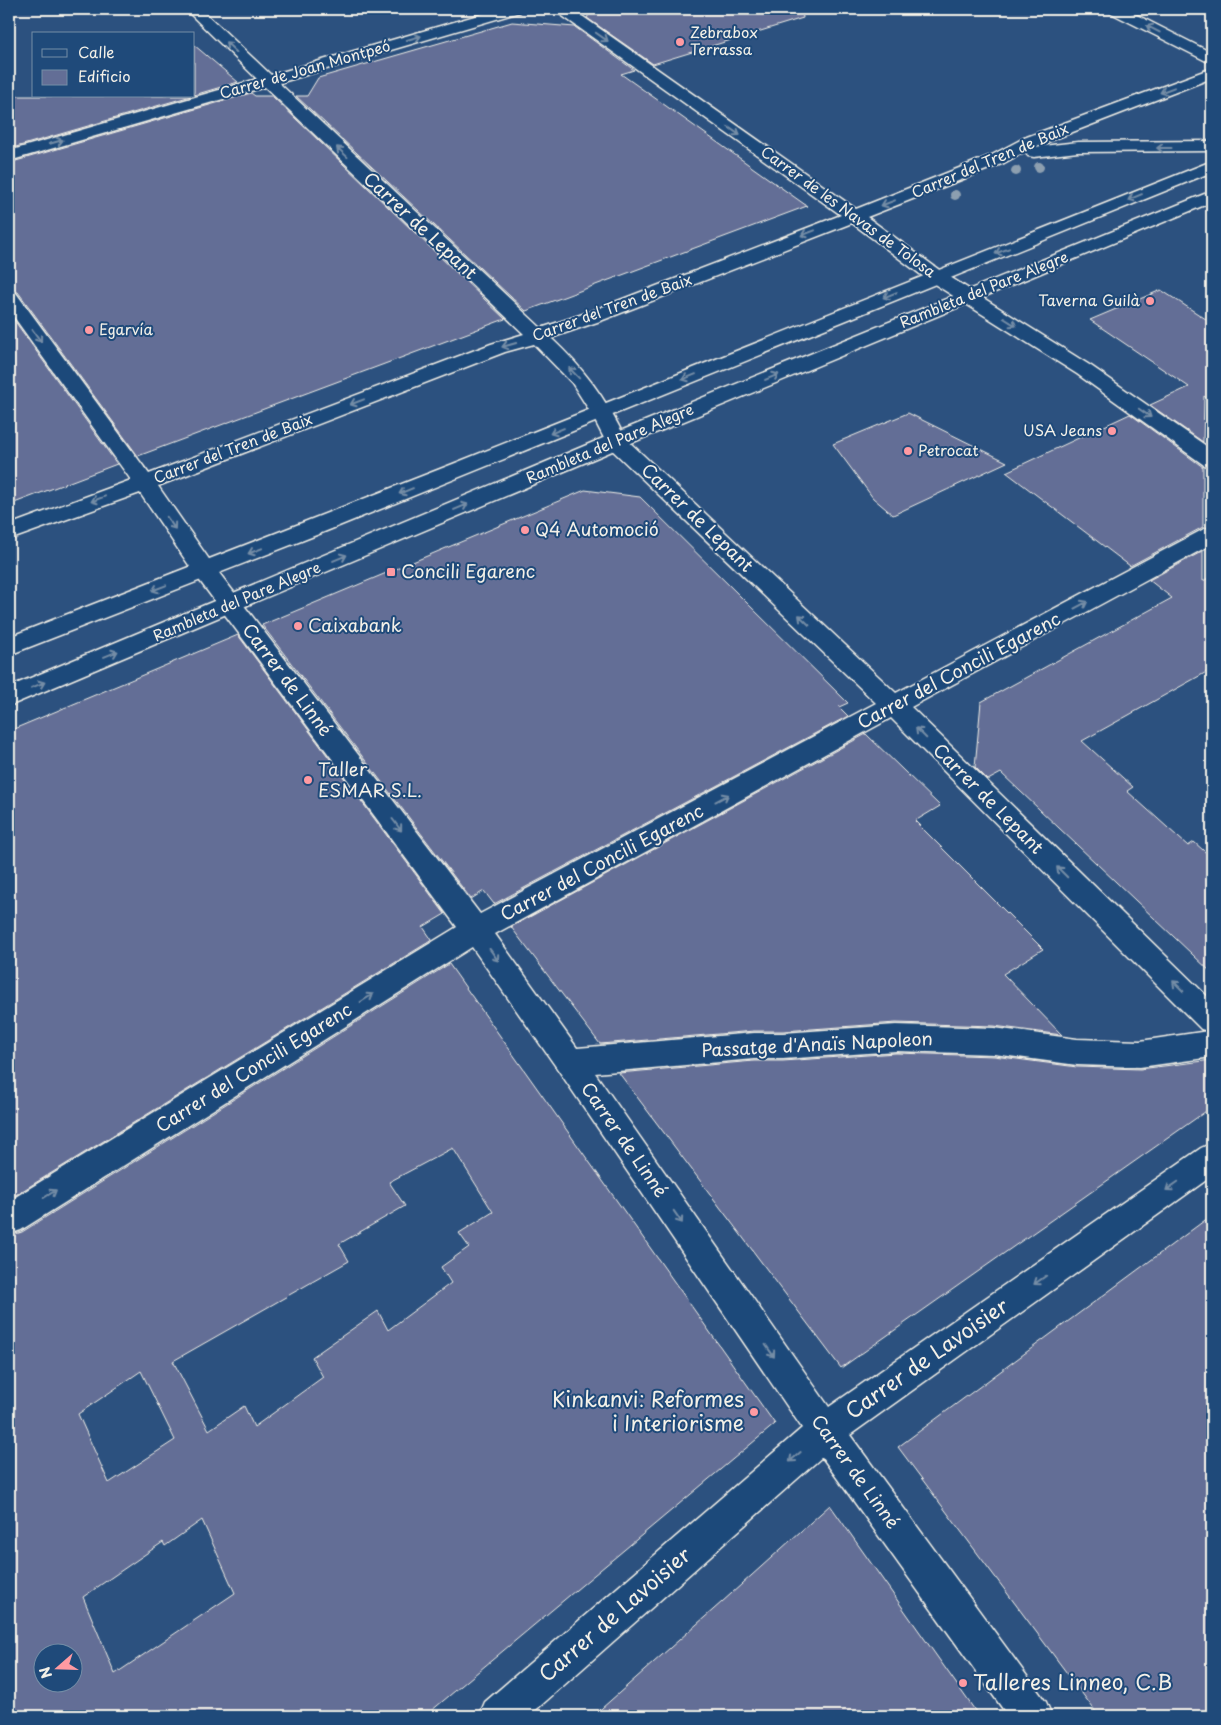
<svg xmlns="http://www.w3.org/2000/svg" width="1221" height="1725" viewBox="0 0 1221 1725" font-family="'Playpen Sans',sans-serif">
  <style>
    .building { fill: #636e96; stroke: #f4f1e8; fill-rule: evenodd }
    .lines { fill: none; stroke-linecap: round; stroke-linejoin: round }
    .minor-casing { stroke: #f4f1e8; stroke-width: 3 }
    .major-casing { stroke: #f4f1e8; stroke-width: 3 }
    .minor { fill: #1f4a7a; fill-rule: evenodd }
    .major { fill: #1f4a7a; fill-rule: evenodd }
    .tree { fill: #8d9fb0 }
    .oneway { stroke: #748da6 }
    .poi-dot { fill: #ff9aa2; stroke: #1f4a7a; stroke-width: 2 }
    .labels { text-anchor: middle; stroke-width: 4; stroke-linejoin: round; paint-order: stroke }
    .far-poi-label { font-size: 15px; fill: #f4f1e8; stroke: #1f4a7a; text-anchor: start }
    .far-street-label { font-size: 15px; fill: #f4f1e8; stroke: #1f4a7a }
    .street-label { font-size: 18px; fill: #f4f1e8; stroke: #1f4a7a }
    .poi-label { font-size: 18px; fill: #f4f1e8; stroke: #1f4a7a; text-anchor: start }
    .near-street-label { font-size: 21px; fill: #f4f1e8; stroke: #1f4a7a }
    .near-poi-label { font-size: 21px; fill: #f4f1e8; stroke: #1f4a7a; text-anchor: end }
  </style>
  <rect width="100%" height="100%" fill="#2c517f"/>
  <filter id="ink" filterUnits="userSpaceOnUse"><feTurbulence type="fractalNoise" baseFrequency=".02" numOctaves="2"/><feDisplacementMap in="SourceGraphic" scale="10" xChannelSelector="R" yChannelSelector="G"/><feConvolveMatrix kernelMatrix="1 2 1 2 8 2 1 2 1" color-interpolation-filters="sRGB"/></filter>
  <g filter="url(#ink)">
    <!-- building -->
    <g class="building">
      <polygon points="592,9 802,9 803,18 653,64 587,18"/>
      <polygon points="512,22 575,27 634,70 621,74 807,206 526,311 296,96 307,96 318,78"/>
      <polygon points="194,45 238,82 194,95"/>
      <polygon points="251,93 255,96 272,96 505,319 138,456 18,292 9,289 9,163"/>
      <polygon points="9,96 191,96 9,149"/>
      <polygon points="1161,290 1212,323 1212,402 1204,396 1203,442 1150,405 1189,387 1090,320"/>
      <polygon points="9,313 117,464 9,505"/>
      <polygon points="908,413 1007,462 893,515 873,498 833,444"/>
      <polygon points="1130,414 1203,467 1203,527 1130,566 1006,472"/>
      <polygon points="585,490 640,497 848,703 839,707 848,716 494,904 484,891 471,899 262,625"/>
      <polygon points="1203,551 1203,581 1212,576 1212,669 1082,741 1133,787 1127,791 1188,846 1194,842 1212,858 1212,973 1001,773 988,780 975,767 981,702 1172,598 1149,580"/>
      <polygon points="238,635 445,914 423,927 432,940 9,1199 9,731"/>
      <polygon points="866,734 940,806 915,821 1043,949 1003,974 1062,1035 994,1026 896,1023 783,1031 754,1031 600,1044 511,927"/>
      <path d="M449,964L775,1424L425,1716H9V1236L22,1232ZM453,1148L493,1212L459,1233L469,1247L441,1267L451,1283L388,1330L378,1311L312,1357L323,1377L254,1427L244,1406L209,1430L173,1361L349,1261L339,1244L405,1206L389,1182ZM141,1371L175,1440L109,1483L78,1414ZM202,1520L235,1593L115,1674L83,1597L163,1542L165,1546ZM42,1652H72V1682H42Z"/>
      <polygon points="896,1053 994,1056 1077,1067 1140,1069 1212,1060 1212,1107 841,1368 619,1073 754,1061 783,1061"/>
      <polygon points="1212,1215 1212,1716 1099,1716 898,1447"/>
      <polygon points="830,1505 979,1716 593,1716 722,1602"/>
    </g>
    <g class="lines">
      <!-- minor casing -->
      <g class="minor-casing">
        <g id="minor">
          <path d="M185,9H201L271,75L499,9H522L520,12L279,83L541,328L589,312L841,215L557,12L555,9H572L856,209L992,155L1024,138L1212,68V78L1034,147L1078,142L1212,141V151L1078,152L1034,157L1028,156L1026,151L1004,163L867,217L942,272L1091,366L1212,450V467L1204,465L1077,374L928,280L852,223L603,320L551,338C585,370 604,396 625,438L896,693L1204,529L1212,527V544L911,707L1212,1001V1057L1140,1067L1077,1065L994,1054L896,1051L783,1059H754L595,1073L829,1407L1201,1148L1212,1143V1176L850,1435L1046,1702L1052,1716H1008L822,1457L529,1716H479L485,1702L802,1428L559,1071L472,947L21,1230L9,1234V1201L457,927L197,577L140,493L9,540V525L131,480L9,310V291L16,293L149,474L491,344L524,334L265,87L9,161V151L257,79ZM534,344L572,383L591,413L608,446L876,703L480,914L213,565L158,486L505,352ZM891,718L1201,1029L1208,1031L1140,1041L1077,1039L994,1028L896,1025L783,1033H754L577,1048L495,934Z"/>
          <polygon points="1106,9 1125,9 1212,53 1212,64 1109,12"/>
        </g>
      </g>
      <!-- major casing -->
      <g class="major-casing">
        <g id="major">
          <polygon points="1212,161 1212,172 319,534 9,655 9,637 453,464"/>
          <polygon points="1212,191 1212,202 624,446 9,706 9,687 608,436"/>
        </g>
      </g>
      <!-- minor -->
      <use href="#minor" class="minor"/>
      <!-- major -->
      <use href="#major" class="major"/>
    </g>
    <!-- trees -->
    <g class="tree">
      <circle cx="1039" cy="167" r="5"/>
      <circle cx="1016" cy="171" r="5"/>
      <circle cx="955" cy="195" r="5"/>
    </g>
    <!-- one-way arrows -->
    <defs><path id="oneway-shaft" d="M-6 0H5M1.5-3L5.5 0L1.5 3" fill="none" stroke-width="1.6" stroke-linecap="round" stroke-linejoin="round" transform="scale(1.25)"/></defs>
    <g class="oneway">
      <use href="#oneway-shaft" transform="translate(1153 29) rotate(-153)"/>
      <use href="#oneway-shaft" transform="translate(602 37) rotate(35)"/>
      <use href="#oneway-shaft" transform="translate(414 38) rotate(-16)"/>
      <use href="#oneway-shaft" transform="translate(231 47) rotate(-136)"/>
      <use href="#oneway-shaft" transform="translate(1167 90) rotate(159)"/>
      <use href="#oneway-shaft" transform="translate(734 131) rotate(35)"/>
      <use href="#oneway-shaft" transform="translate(56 142) rotate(-16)"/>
      <use href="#oneway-shaft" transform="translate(1164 148) rotate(-180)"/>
      <use href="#oneway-shaft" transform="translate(342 152) rotate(-137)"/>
      <use href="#oneway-shaft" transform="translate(1135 197) rotate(158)"/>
      <use href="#oneway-shaft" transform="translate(888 203) rotate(159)"/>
      <use href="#oneway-shaft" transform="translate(808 233) rotate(159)"/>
      <use href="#oneway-shaft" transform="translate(1002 251) rotate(159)"/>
      <use href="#oneway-shaft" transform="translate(890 295) rotate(158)"/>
      <use href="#oneway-shaft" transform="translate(1010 322) rotate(32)"/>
      <use href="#oneway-shaft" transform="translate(37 336) rotate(54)"/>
      <use href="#oneway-shaft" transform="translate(509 345) rotate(164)"/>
      <use href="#oneway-shaft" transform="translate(574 373) rotate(-134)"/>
      <use href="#oneway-shaft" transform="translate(689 377) rotate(158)"/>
      <use href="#oneway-shaft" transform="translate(772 377) rotate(-23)"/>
      <use href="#oneway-shaft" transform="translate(357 402) rotate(159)"/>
      <use href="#oneway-shaft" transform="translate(1145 413) rotate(35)"/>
      <use href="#oneway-shaft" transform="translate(557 431) rotate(158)"/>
      <use href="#oneway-shaft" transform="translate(406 491) rotate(158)"/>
      <use href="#oneway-shaft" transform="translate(98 499) rotate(159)"/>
      <use href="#oneway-shaft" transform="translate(461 507) rotate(-23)"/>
      <use href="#oneway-shaft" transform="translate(171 523) rotate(55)"/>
      <use href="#oneway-shaft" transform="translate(255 551) rotate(159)"/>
      <use href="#oneway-shaft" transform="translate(340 558) rotate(-23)"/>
      <use href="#oneway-shaft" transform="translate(159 588) rotate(159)"/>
      <use href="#oneway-shaft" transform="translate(1081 605) rotate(-28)"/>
      <use href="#oneway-shaft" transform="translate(804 620) rotate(-136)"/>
      <use href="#oneway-shaft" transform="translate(111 654) rotate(-22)"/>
      <use href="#oneway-shaft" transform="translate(38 685) rotate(-22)"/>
      <use href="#oneway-shaft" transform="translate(921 733) rotate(-135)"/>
      <use href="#oneway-shaft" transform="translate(722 798) rotate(-28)"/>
      <use href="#oneway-shaft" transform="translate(397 825) rotate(53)"/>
      <use href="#oneway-shaft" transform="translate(1062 872) rotate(-135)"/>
      <use href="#oneway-shaft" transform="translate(494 955) rotate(54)"/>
      <use href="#oneway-shaft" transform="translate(1178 986) rotate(-135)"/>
      <use href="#oneway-shaft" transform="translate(367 998) rotate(-32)"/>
      <use href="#oneway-shaft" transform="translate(1172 1186) rotate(145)"/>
      <use href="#oneway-shaft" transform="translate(50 1194) rotate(-32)"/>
      <use href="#oneway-shaft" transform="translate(678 1217) rotate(55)"/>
      <use href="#oneway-shaft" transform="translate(1040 1280) rotate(145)"/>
      <use href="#oneway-shaft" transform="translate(770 1351) rotate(55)"/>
      <use href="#oneway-shaft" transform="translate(795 1457) rotate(139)"/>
    </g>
  </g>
  <!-- markers -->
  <g class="poi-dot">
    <circle cx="680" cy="42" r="5"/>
    <circle cx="1150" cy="301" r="5"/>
    <circle cx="89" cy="330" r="5"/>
    <circle cx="1112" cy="431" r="5"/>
    <circle cx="908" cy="451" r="5"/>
    <circle cx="525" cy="530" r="5"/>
    <rect x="386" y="567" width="10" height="10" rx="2.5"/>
    <circle cx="298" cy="626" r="5"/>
    <circle cx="308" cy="780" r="5"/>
    <circle cx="754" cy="1412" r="5"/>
    <circle cx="963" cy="1683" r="5"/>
  </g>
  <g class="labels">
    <!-- far-poi labels -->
    <g class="far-poi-label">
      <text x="690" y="38">Zebrabox<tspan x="690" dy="17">Terrassa</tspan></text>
      <text x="1140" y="306" text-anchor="end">Taverna Guilà</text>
      <text x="99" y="335">Egarvía</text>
      <text x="1102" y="436" text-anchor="end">USA Jeans</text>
      <text x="918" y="456">Petrocat</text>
    </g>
    <!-- far-street labels -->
    <g class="far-street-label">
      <text transform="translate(305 70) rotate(-16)" y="5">Carrer de Joan Montpeó</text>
      <text transform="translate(990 161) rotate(-23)" y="5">Carrer del Tren de Baix</text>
      <text transform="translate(848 212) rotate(36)" y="5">Carrer de les Navas de Tolosa</text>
      <text transform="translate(984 290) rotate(-22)" y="5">Rambleta del Pare Alegre</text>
      <text transform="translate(612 308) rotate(-20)" y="5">Carrer del Tren de Baix</text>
      <text transform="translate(610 444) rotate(-23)" y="5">Rambleta del Pare Alegre</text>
      <text transform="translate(233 449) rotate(-21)" y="5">Carrer del Tren de Baix</text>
      <text transform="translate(237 602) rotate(-23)" y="5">Rambleta del Pare Alegre</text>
    </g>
    <!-- street labels -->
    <g class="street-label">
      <text transform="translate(420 226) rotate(43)" y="6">Carrer de Lepant</text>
      <text transform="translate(697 518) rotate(44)" y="6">Carrer de Lepant</text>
      <text transform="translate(959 671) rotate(-28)" y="6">Carrer del Concili Egarenc</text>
      <text transform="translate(287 680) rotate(53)" y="6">Carrer de Linné</text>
      <text transform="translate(988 799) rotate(45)" y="6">Carrer de Lepant</text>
      <text transform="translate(602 863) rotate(-28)" y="6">Carrer del Concili Egarenc</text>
      <text transform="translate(817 1045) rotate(-3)" y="6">Passatge d'Anaïs Napoleon</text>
      <text transform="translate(254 1068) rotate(-32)" y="6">Carrer del Concili Egarenc</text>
      <text transform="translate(624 1140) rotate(55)" y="6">Carrer de Linné</text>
      <text transform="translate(855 1472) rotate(54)" y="6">Carrer de Linné</text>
    </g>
    <!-- poi labels -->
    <g class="poi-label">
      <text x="535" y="536">Q4 Automoció</text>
      <text x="401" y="578">Concili Egarenc</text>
      <text x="308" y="632">Caixabank</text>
      <text x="318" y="776">Taller<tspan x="318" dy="21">ESMAR S.L.</tspan></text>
    </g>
    <!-- near-street labels -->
    <g class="near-street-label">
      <text transform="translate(927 1359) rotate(-35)" y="7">Carrer de Lavoisier</text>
      <text transform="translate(615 1615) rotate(-41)" y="7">Carrer de Lavoisier</text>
    </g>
    <!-- near-poi labels -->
    <g class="near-poi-label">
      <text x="744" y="1407">Kinkanvi: Reformes<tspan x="744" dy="24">i Interiorisme</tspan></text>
      <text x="973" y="1690" text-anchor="start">Talleres Linneo, C.B</text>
    </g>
  </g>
  <!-- margin -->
  <rect width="1221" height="1725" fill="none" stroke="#1f4a7a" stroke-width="30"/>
  <rect x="15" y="15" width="1191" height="1695" fill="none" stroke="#f4f1e8" stroke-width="2" filter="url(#ink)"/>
  <!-- legend -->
  <rect x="32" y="32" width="162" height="65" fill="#1f4a7a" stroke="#748da6"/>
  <rect x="42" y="49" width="25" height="8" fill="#1f4a7a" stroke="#748da6"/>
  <text x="78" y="58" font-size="15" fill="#f4f1e8">Calle</text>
  <rect x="42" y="70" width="25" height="15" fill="#636e96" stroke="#748da6"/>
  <text x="78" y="82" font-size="15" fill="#f4f1e8">Edificio</text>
  <!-- north arrow -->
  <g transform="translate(58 1668) rotate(250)"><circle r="24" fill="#1f4a7a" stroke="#748da6"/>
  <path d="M0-4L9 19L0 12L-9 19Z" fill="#ff9aa2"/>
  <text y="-8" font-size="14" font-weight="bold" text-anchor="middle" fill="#f4f1e8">N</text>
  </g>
</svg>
